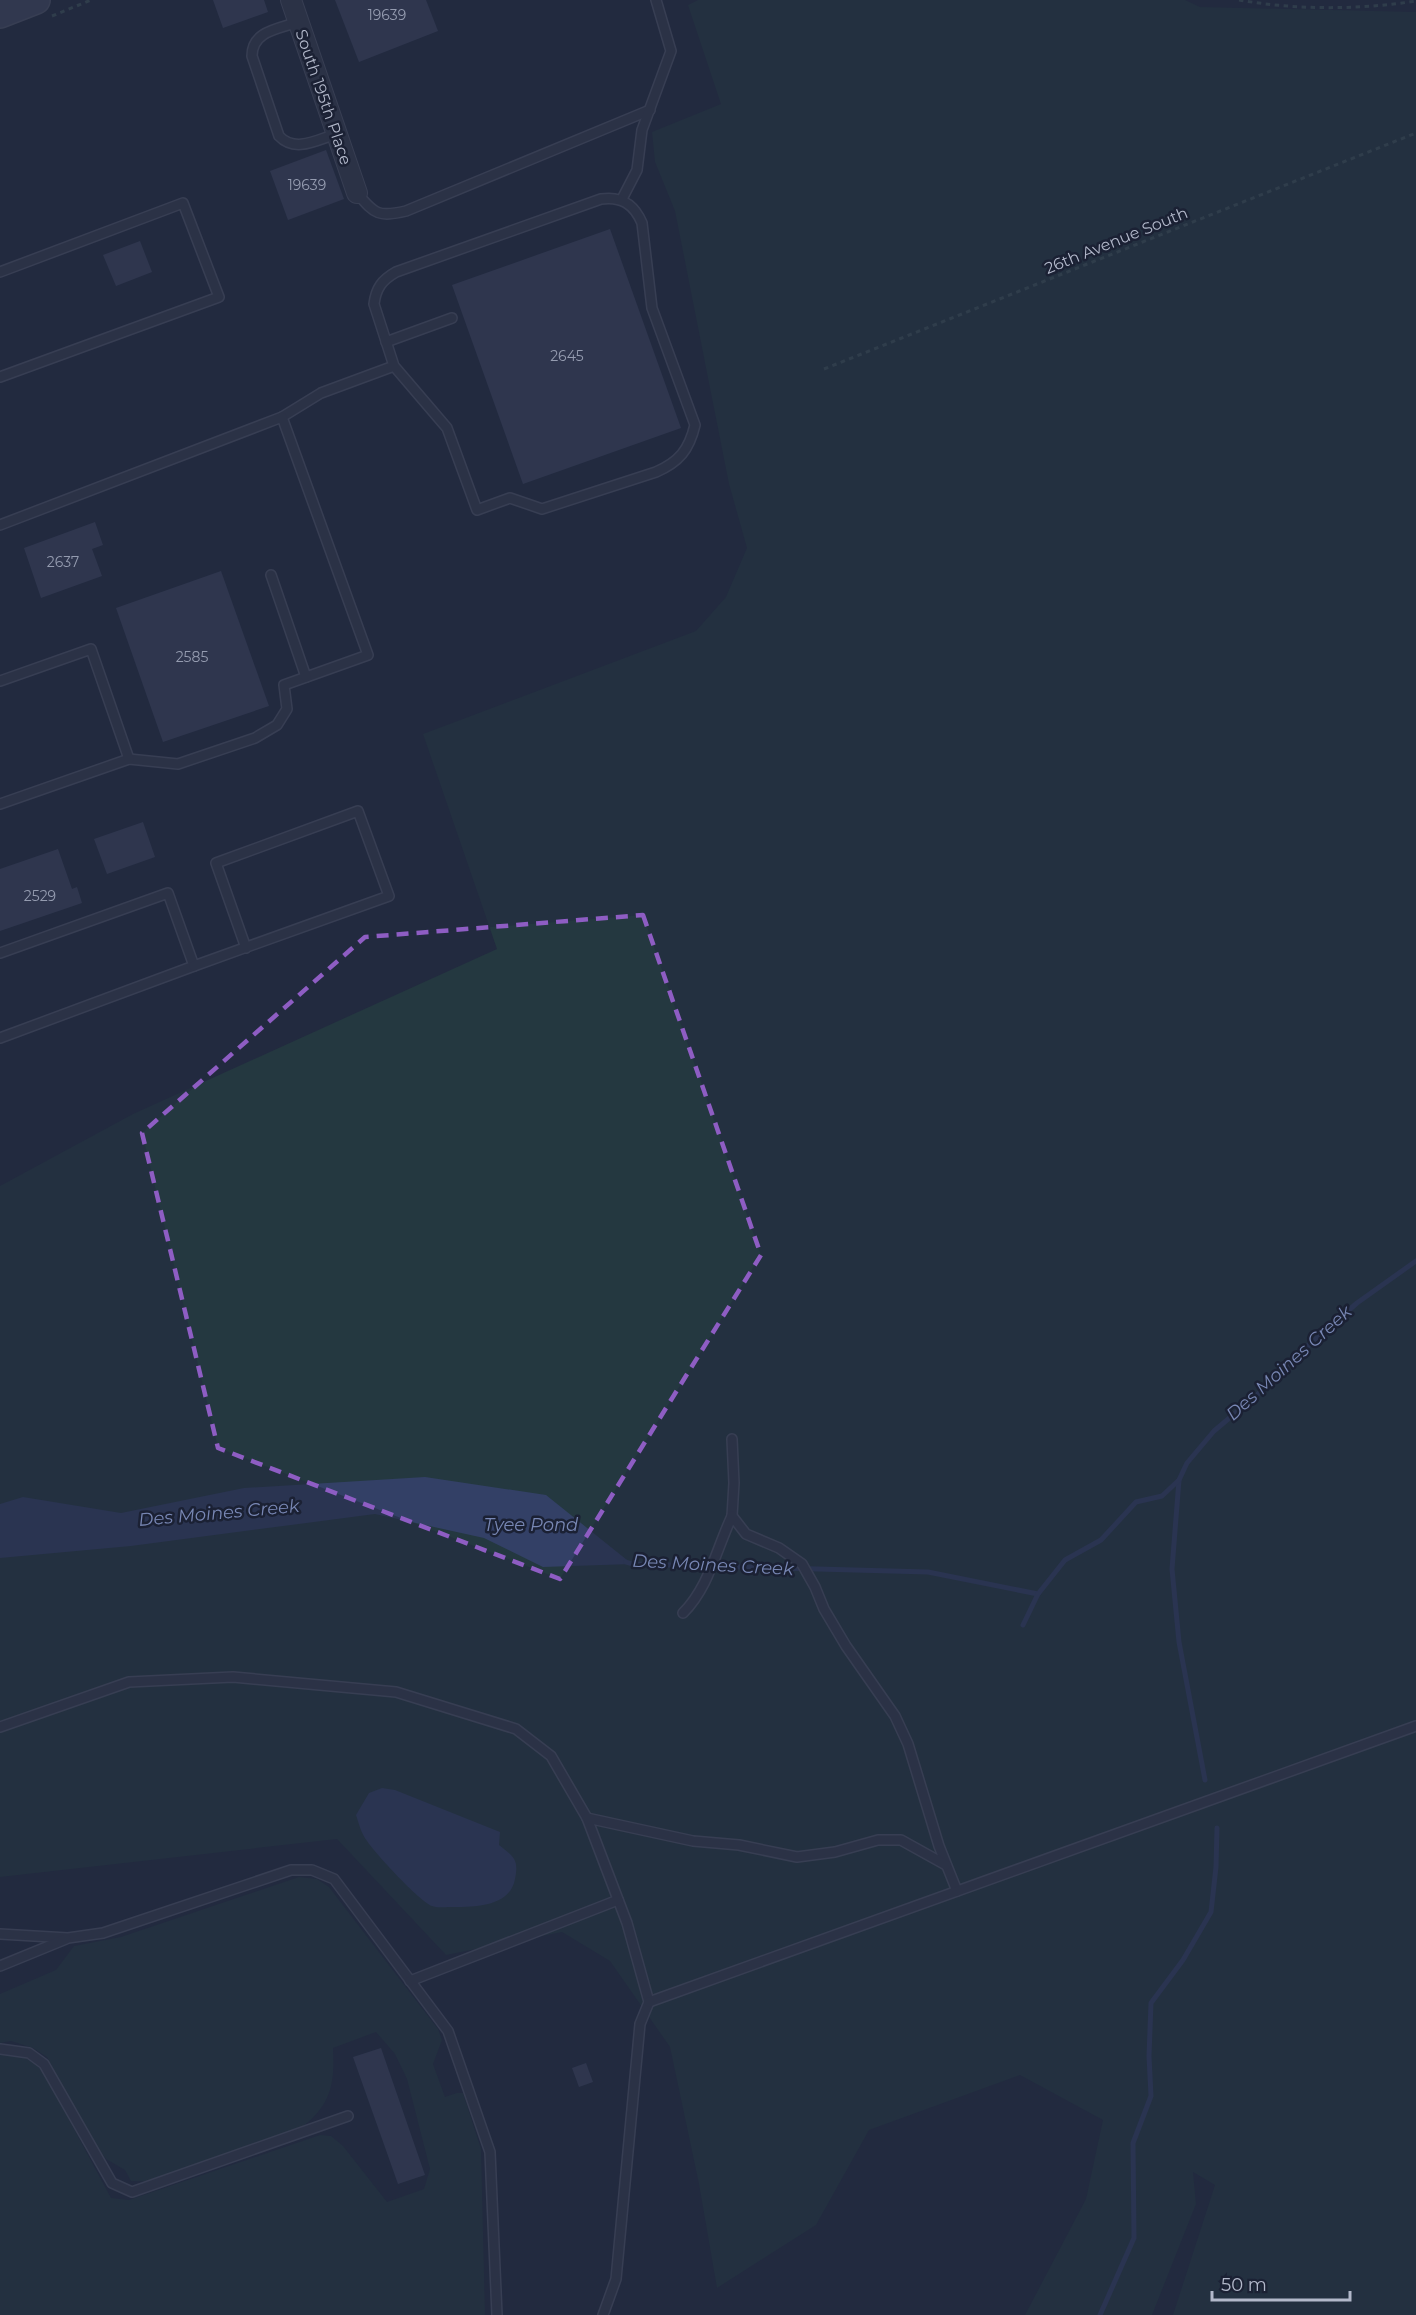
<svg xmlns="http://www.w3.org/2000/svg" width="1416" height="2315" viewBox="0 0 1416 2315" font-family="Montserrat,sans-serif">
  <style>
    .green { fill: #243840 }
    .water { fill: #334066 }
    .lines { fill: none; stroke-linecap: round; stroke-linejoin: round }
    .stream { stroke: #334066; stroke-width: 5 }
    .building { fill: #3e4660 }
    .lane-casing { stroke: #51576a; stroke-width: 12 }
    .street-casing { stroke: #51576a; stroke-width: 22 }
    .secondary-casing { stroke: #51576a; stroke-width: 30 }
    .path { stroke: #3f545a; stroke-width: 3; stroke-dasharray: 4.5 4.5; stroke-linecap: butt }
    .lane { stroke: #363c4f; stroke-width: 9 }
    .street { stroke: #363c4f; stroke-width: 20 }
    .secondary { stroke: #444a63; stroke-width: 27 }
    .marked { fill: none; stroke: #8e5dc3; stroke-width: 4.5; stroke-dasharray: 12 8; stroke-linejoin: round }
    .labels { text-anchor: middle; stroke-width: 5; stroke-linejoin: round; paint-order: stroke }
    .number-label { font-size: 14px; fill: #959cb0 }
    .street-label { font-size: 16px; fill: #b2b8ca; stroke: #1b2134 }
    .water-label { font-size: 18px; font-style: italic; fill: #7887b4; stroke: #1b2134 }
  </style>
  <rect width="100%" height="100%" fill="#222a3f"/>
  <!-- green -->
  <g class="green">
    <polygon points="698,0 1185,0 1200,7 1416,12 1416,2315 1173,2315 1215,2185 1193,2172 1196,2204 1152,2315 1025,2315 1086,2199 1103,2120 1020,2075 869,2130 816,2225 717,2288 699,2184 670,2047 610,1961 562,1932 446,1955 337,1839 0,1877 0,1186 133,1114 497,949 423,734 696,631 726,597 747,548 729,484 675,211 655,162 652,132 721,104 688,5"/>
    <path d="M299,1877L317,1879L329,1887L438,2029L442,2040L433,2064L445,2097L457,2093H463L481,2149L485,2315H0V2053C19,2054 29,2058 43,2071L111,2198L129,2200L320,2135L331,2136L343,2146L387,2202L424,2189L430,2169L407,2079L395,2054L376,2032L333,2048C335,2083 331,2105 302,2127L157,2182L131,2181L125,2170L106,2159L92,2142L47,2057L33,2048L11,2041L0,2043V1994L56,1970L74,1946L121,1937Z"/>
  </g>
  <!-- water -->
  <g class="water">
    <polygon points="425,1477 546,1495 632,1564 543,1567 484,1538 375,1514 131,1546 0,1558 0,1504 23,1497 121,1513 244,1488"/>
    <path d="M382,1788L395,1790L500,1832L499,1845C514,1857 519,1859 515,1879C510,1907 474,1907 450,1907C445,1907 436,1908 432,1906C419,1901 375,1853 367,1841C361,1833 359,1824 356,1815L369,1793Z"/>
  </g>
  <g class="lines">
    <!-- stream -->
    <g class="stream">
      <polyline points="1179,1480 1172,1569 1179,1642 1205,1780"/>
      <polyline points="626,1562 632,1564 928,1572 1038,1594"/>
      <polyline points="1023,1625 1038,1594 1065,1560 1101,1540 1136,1502 1162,1496 1179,1480 1187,1463 1214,1431 1258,1394 1303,1350 1357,1303 1416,1261"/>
      <polyline points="1100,2315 1134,2238 1133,2143 1151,2096 1149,2056 1151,2003 1183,1960 1211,1912 1216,1867 1217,1828"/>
    </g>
  </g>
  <!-- building -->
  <g class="building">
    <polygon points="213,0 264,0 268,12 223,28"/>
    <polygon points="335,0 426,0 438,31 359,62"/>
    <polygon points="326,150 344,199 288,220 270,171"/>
    <polygon points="610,229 681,428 523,484 452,285"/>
    <polygon points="140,241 152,272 116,286 103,255"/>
    <polygon points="95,522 103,545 92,549 102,576 41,598 24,548"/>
    <polygon points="221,571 269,706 163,742 116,608"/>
    <polygon points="143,822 155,857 107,874 94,839"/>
    <polygon points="58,849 72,889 77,887 82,903 0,931 0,869"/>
    <polygon points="381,2048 425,2175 398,2184 353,2057"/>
    <polygon points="586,2063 593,2082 579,2087 572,2068"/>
  </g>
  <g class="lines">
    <!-- lane casing -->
    <g class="lane-casing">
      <g id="lane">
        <path d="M298,22C278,29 252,31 252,56L279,136C295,153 317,140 336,134"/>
        <path d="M357,193C375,215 379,217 406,211L650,110"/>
        <polyline points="622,199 637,170 642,130 671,51 656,0"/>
        <polyline points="0,272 183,203 219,297 0,377"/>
        <polyline points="386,342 452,318"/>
        <path d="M282,417L321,393L394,366L374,304C376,288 382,280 396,272L601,199C621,196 634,204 642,223L652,308L695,425C689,450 679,462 656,472L542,509L510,498L477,510L447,428L394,366"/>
        <polyline points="0,525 282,417 368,655 284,685 287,709 277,725 255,738 178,764 129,759 0,804"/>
        <polyline points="271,575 306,677"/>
        <polyline points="0,681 91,649 129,759"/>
        <polyline points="0,953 168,893 194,966 0,1038"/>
        <polyline points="194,966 389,896 358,811 216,863 246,948"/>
        <polyline points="732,1439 734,1483 732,1516 746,1534 779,1548 802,1564 815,1587 824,1609 846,1646 895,1716 908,1744 939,1846 957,1891"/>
        <path d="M683,1613C709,1587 716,1550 732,1516"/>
        <polyline points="0,1727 129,1682 233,1677 396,1692 516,1729 551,1756 587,1818 627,1923 649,2002 640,2024 616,2279 603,2315"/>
        <polyline points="587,1818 693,1841 739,1845 797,1857 835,1852 878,1840 901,1840 946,1865"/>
        <polyline points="0,1934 68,1938 103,1933 291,1870 312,1870 334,1879 448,2031 490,2152 497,2315"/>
        <polyline points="0,1966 66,1939"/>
        <polyline points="410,1981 618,1900"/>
        <polyline points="649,2002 1416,1726"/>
        <polyline points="0,2049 29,2053 44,2064 112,2183 132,2192 348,2116"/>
      </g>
    </g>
    <!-- street casing -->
    <g class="street-casing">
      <polyline id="street" points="291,0 357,193"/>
    </g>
    <!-- secondary casing -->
    <g class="secondary-casing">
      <polyline id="secondary" points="0,14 36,0"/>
    </g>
    <!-- path -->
    <g class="path">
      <path d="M1239,0C1296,10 1359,10 1416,1"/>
      <polyline points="52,16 91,0"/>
      <polyline points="824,369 1416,133"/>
    </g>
    <!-- lane -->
    <use href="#lane" class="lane"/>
    <!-- street -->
    <use href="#street" class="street"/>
    <!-- secondary -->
    <use href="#secondary" class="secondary"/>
  </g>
  <!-- marked area -->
  <path d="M0 0H1416V2315H0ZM643,915L761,1255L560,1579L218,1448L142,1133L365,937Z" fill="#222a3f" fill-opacity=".55" fill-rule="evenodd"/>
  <path class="marked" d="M643,915L761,1255L560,1579L218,1448L142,1133L365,937Z"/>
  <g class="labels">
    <!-- number labels -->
    <g class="number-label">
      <text x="387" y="20">19639</text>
      <text x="307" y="190">19639</text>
      <text x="567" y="361">2645</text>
      <text x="63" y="567">2637</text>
      <text x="192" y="662">2585</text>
      <text x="40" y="901">2529</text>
    </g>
    <!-- street labels -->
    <g class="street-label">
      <text transform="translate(324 97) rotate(71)" y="6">South 195th Place</text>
      <text transform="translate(1116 240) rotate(-22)" y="6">26th Avenue South</text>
    </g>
    <!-- water labels -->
    <g class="water-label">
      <text transform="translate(1289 1363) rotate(-42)" y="6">Des Moines Creek</text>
      <text transform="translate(219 1513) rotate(-5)" y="6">Des Moines Creek</text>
      <text x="531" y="1531">Tyee Pond</text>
      <text transform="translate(713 1565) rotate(3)" y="6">Des Moines Creek</text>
    </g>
  </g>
  <!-- scale -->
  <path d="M1212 2291v9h138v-9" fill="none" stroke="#b2b8ca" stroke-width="3"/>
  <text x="1221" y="2291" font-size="18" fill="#b2b8ca" stroke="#1b2134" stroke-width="4.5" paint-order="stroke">50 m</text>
</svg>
